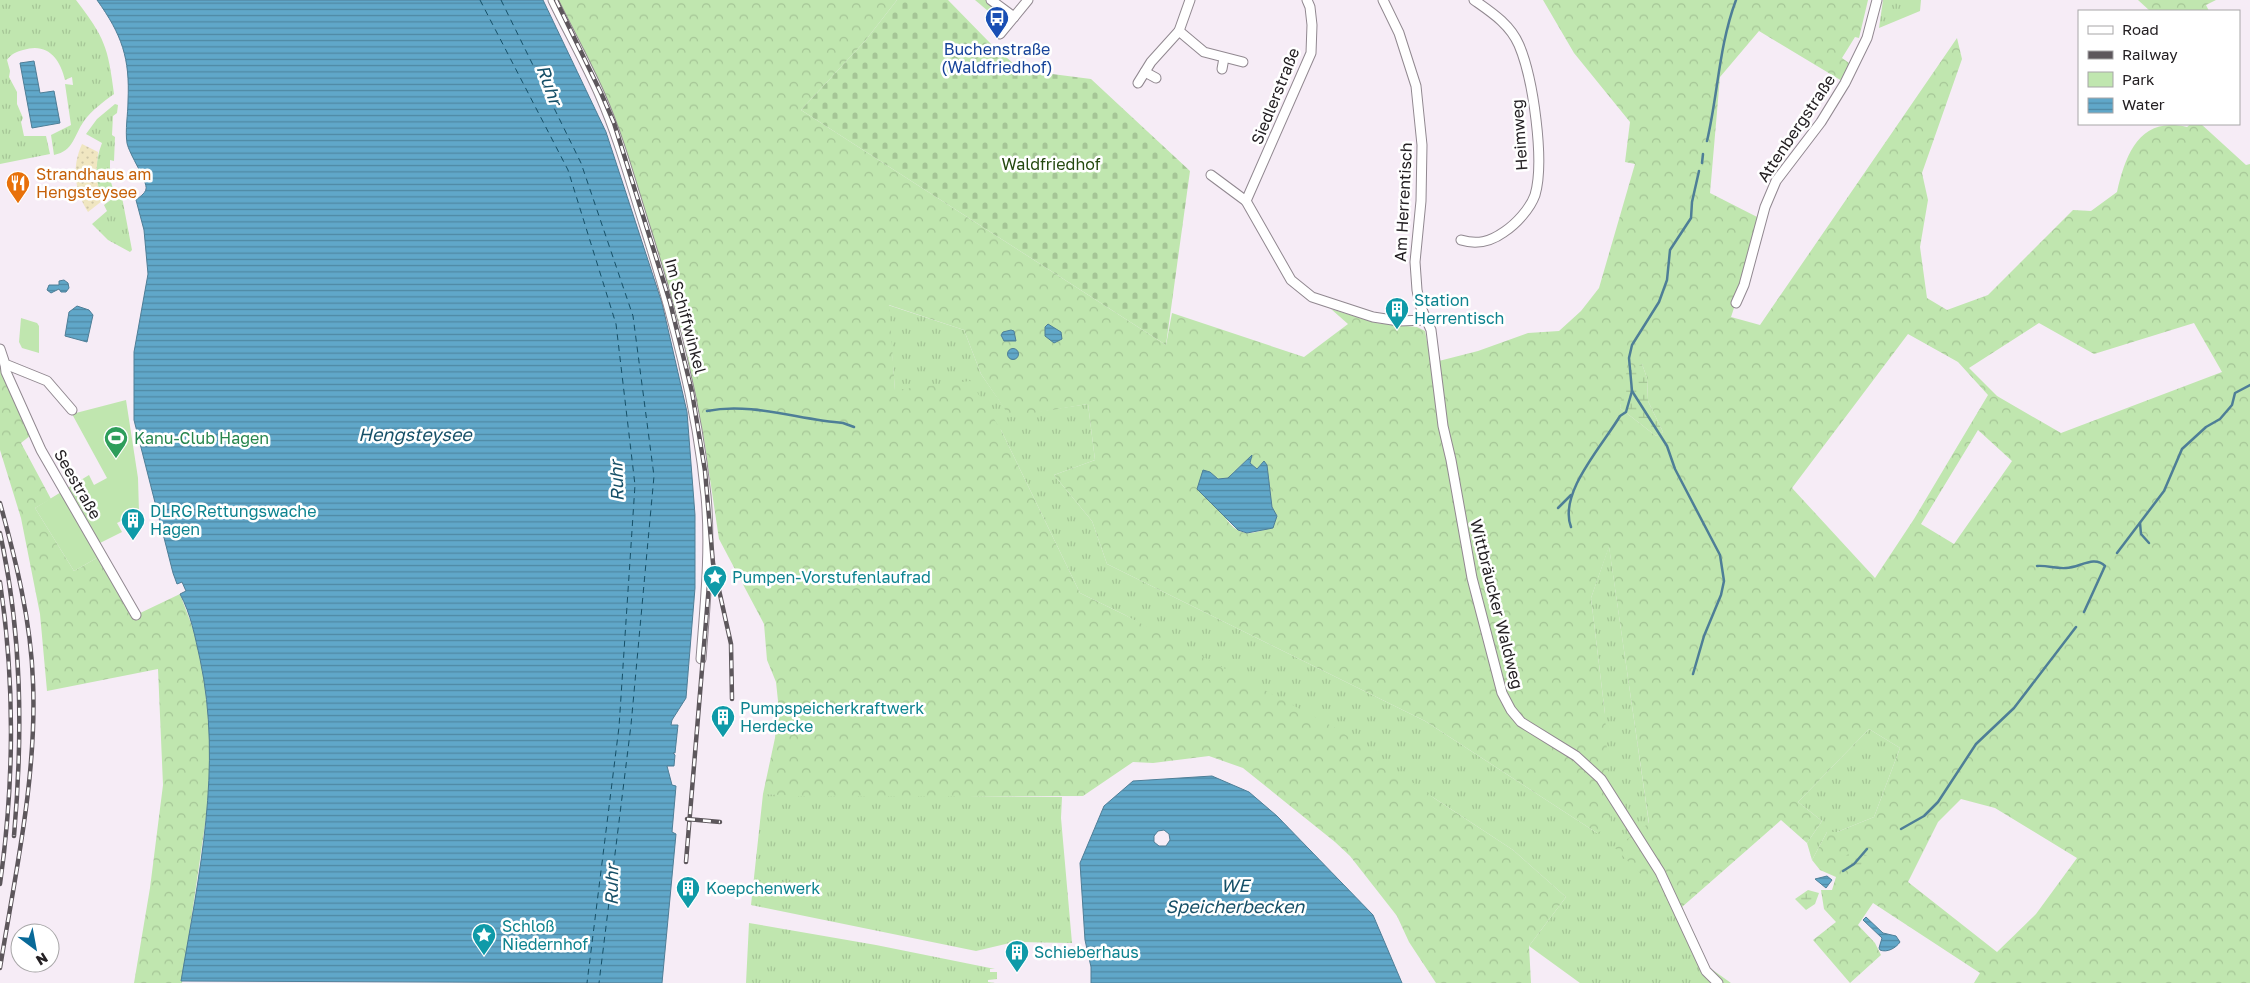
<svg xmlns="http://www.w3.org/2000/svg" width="2250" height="983" viewBox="0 0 2250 983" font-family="'Golos Text',sans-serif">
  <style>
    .grass { fill: url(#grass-tufts) }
    .forest { fill: url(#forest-crowns); fill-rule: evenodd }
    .wetland { fill: url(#wetland-marsh) }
    .sand { fill: url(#sand-dots) }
    .cemetery { fill: url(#cemetery-stones) }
    .green { fill: #c0e6af }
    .water { fill: url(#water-rules); stroke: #4e7e97; fill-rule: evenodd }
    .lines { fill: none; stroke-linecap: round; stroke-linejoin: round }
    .stream { stroke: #4e7e97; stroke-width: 2.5 }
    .ferry { stroke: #165068; stroke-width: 1; stroke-dasharray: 6 5; stroke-linecap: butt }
    .minor-casing { stroke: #918890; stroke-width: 11 }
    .minor { stroke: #fff; stroke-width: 9 }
    .rail-casing { stroke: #5d575c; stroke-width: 4.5 }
    .rail { stroke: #fff; stroke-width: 2.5; stroke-dasharray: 8; stroke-linecap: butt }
    .labels { text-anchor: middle; stroke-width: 5; stroke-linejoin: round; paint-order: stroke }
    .transit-label { font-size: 16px; fill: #164399; stroke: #fff }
    .street-label { font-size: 16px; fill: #242023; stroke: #fff }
    .park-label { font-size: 16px; fill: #24480f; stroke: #fff }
    .food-label { font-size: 16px; fill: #c56008; stroke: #fff; text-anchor: start }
    .culture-label { font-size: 16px; fill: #0d838f; stroke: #fff; text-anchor: start }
    .leisure-label { font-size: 16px; fill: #27864d; stroke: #fff; text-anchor: start }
    .water-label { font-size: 18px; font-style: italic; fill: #165068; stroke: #fff }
  </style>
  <defs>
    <pattern id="grass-tufts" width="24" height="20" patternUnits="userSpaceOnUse" patternTransform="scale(1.25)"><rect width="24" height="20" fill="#c0e6af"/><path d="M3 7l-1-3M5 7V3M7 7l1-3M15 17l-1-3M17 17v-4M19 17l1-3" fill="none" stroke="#a5c596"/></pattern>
    <pattern id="forest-crowns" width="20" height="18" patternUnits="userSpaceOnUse" patternTransform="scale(1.25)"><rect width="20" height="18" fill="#c0e6af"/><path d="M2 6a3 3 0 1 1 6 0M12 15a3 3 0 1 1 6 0" fill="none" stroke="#a5c596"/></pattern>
    <pattern id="wetland-marsh" width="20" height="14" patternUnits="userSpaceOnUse" patternTransform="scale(1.25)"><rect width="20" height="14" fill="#c0e6af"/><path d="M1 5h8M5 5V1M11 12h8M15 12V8" fill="none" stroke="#a5c596"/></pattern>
    <pattern id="sand-dots" width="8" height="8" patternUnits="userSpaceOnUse" patternTransform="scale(1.25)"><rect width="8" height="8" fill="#f0e6c1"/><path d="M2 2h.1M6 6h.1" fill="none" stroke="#cec5a6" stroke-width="1.8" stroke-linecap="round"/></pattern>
    <pattern id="cemetery-stones" width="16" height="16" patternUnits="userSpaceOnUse" patternTransform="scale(1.25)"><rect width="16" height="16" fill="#c0e6af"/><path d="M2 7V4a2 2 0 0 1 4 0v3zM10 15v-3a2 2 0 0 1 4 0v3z" fill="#a5c596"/></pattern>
    <pattern id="water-rules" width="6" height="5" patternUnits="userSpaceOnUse" patternTransform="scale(1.25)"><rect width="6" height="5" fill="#60a7c9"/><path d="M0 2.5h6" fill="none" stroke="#4f88a3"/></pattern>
  </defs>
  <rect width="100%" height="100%" fill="#f6ecf6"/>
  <!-- grass -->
  <g class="grass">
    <path d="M0,0H76C105,38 108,47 114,94C103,102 92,110 84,121C74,135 74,151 54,155L51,135L71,125L65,84L73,85L72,77L65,80C60,58 47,42 23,50C16,52 11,54 7,60L10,71L9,77L17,92V104L23,118L21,122L24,136H46L50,154L0,164Z"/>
    <polygon points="975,0 987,0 1002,12 1003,20 1001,22"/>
    <polygon points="1883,0 1921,0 1920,11 1879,28"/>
    <path d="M115,104L118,105L117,113L113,116L112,135L115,137L114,161L110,160V179L114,192L102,201C95,181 94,163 102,143L86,134L97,119Z"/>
    <polygon points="121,192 132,250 130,252 108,240 92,224 107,211 104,205"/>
    <polygon points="888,305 964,330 981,374 1010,416 1088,404 1095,460 1054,475 1092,521 1107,564 1425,721 1597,833 1605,714 1591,598 1609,546 1649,824 1667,901 1682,907 1710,968 1731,983 1580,983 1529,946 1566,897 1513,850 1434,798 1125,615 1080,593 1001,430 895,390"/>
    <polygon points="1869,729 1900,748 1874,817 1837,832 1827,832 1812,860 1807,843 1822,821 1798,802"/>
    <polygon points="763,794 1062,797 1061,818 1072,943 1014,942 976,951 751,905"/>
    <polygon points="749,923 876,945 995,969 990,969 990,972 997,972 997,979 988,980 988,982 995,983 746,983"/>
  </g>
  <!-- forest -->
  <g class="forest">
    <path d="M558,0H897L865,41L801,110L1166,345L1172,313L1304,357L1348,324L1331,309L1376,323L1417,327L1425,331L1431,363L1478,351L1528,333L1559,331L1581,311L1599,288L1635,164L1625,162L1630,122L1574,53L1543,0H1868L1859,38L1855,37L1842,58L1849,63L1842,81L1759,31L1720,77L1710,193L1763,220L1731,317L1760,325L1957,38L1962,59L1922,173L1928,200L1920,247L1927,298L1947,310L1988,295L2073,210L2091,211L2117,192C2126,153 2140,116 2187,127L2191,124H2201L2246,165L2250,164V983H1974L1980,973L1873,903L1858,925L1875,943L1881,955L1850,983L1813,940L1836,922L1824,909L1821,890H1832L1836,877L1820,870L1812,860L1827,832H1837L1874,817L1900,748L1869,729L1798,802L1822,821L1807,843L1781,820L1682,907L1667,901L1615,848L1649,823L1609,547L1591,598L1605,714L1611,826L1597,833L1425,721L1107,564L1092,521L1054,475L1095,460L1088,404L1010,417L981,374L964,330L889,305L895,390L970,381L1001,430L1080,593L1125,615L1339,730L1434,798L1513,850L1566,897L1529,946L1531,983H1436L1409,942L1397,916L1350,856L1335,842L1243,768L1209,756L1153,763L1133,762L1083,796H796L763,794L775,738L778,701L776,682L767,660L764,624L719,539L704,439L683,336L621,136ZM2039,323L2094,354L2194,323L2222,372L2061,433L1997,396L1969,368ZM1908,334L1958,362L1988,395L1914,519L1875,578L1792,488ZM1642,364L1647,378L1648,401L1663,432L1656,436L1620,408L1624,391ZM1978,430L2012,461L1954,544L1921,524ZM1251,456L1250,463L1257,469L1264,462L1267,466L1272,507L1277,516L1273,527C1265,529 1254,534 1246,533C1220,528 1216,492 1210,472L1217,479L1228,478ZM1961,799L1995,808L2077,858L2036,914L1997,952L1908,882L1938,822Z"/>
    <polygon points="2138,0 2216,0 2206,5 2209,11 2150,11"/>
    <polygon points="0,365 31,435 21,443 51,499 35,508 74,571 102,555 136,615 180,594 195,634 204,678 211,741 209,797 182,983 134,983 150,888 163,785 158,669 47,691 40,614 21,518 0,450"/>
  </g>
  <!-- wetland -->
  <g class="wetland">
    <polygon points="1642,364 1647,378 1648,401 1663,432 1656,436 1620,408 1626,373"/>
    <polygon points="1854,848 1869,857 1855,871 1839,863"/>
    <polygon points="1808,890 1819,893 1815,904 1806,910 1795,899"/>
  </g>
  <!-- sand -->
  <path class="sand" d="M82,144L98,152L96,177L102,201L88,212C75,191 71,168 82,144Z"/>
  <!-- cemetery -->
  <polygon class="cemetery" points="897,0 948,0 991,44 1021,70 1091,79 1190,171 1166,345 801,110 865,41"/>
  <!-- green -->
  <g class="green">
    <polygon points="21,318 37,323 39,326 39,353 22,348 19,342"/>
    <polygon points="126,400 138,478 139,512 117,523 122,532 96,545 102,555 74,571 35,508 89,475 94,485 107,478 72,414"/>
  </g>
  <!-- water -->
  <g class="water">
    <path d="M97,0H543L606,132L662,303L687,412L695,515V588L686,698L672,720L671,725H678L675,753H673L675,755L674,766H667L672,785L676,786L672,832L676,834L662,983L181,981C199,875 223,767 200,659C195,637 191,614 180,594L186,591L182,582L177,584L173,573L134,420V352L148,274L144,230L136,200C139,197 145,194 146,189C148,182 129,154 127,143C125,130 128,114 128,101C130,58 122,35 97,0Z"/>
    <polygon points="34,61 40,93 54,91 60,123 32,128 20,63"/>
    <polygon points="64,280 68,283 69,288 66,292 61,292 59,289 51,293 47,290 49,285 59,285 59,281"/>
    <polygon points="77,306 89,310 93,315 87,342 65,336 69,312"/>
    <polygon points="1048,324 1061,332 1062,339 1054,343 1045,336 1045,327"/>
    <polygon points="1011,330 1014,331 1016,341 1004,341 1001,335 1003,332"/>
    <circle cx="1013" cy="354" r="5.5"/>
    <polygon points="1252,455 1250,463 1257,469 1264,461 1267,465 1272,507 1277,516 1273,528 1247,533 1238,530 1197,489 1203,470 1210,472 1218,479 1228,478"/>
    <path d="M1212,776L1249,792L1277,816L1373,915L1402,983H1091V967L1085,940L1080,863L1104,806L1133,781ZM1164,830L1169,834L1170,840L1166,846H1159L1154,842V836L1158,831Z"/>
    <polygon points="1827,876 1832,880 1826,888 1815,879"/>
    <path d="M1866,917L1883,933L1896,936L1900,942C1896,948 1887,953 1880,950L1879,948L1882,938L1863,920Z"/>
  </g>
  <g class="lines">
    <!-- stream -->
    <g class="stream">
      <path d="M1707,141C1718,94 1719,45 1736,0"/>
      <polyline points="1702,163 1703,154"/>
      <polyline points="1632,391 1667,446 1675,469 1720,555 1724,581 1721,595 1704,636 1693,674"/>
      <path d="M707,411C752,402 799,420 843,423L854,427"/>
      <polyline points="1558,508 1571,495"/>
      <polyline points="2140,523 2141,534 2149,543"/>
      <path d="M1571,527C1558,493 1603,445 1620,416L1626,412L1632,391L1629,358L1632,345L1659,302L1667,280L1670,250L1691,218L1692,202L1699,171"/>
      <polyline points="2117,553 2164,491 2182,449 2206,427 2220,419 2232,405 2235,393 2250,385"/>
      <path d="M2037,566C2047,565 2056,569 2066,568C2079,568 2094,555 2105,566L2084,612"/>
      <polyline points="1901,829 1924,816 1938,802 1976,744 2014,708 2076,627"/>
      <polyline points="1843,871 1854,864 1867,849"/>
    </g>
    <!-- ferry -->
    <g class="ferry">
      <polyline points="480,0 568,170 616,324 635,485 619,727 587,983"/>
      <polyline points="501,0 581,163 633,316 654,476 631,725 599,983"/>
    </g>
    <!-- minor casing -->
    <g class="minor-casing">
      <g id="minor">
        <path d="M553,0C568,31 586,63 600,95C619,138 631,183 645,227C673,315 697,404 706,496C711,551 705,605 701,659"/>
        <polyline points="991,0 1014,17"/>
        <polyline points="1383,0 1399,33 1416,86 1422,145 1421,201 1415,262 1417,290 1420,305 1431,330 1443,426 1451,460 1472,578 1502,693 1511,710 1521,722 1576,756 1601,779 1660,872 1706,971 1718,983"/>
        <polyline points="1179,31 1204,52 1243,62"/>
        <polyline points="1000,34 1028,0"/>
        <polyline points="1222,69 1224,58"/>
        <polyline points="1145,72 1156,78"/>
        <polyline points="1138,83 1151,62 1179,31 1190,0"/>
        <polyline points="1211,175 1246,201 1291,280 1312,297 1373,317 1399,321 1426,320"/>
        <polyline points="1246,201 1311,53 1312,25 1310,7 1307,0"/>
        <path d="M1461,240C1477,245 1490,242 1504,232C1516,224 1530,209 1535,195C1545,161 1533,78 1519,45C1510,24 1491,12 1474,0"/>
        <polyline points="1736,303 1744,285 1765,207 1776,181 1821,122 1845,83 1867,38 1877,0"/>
        <polyline points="0,349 5,364 47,381 72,410"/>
        <polyline points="5,364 6,372 41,450 136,615"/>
      </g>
    </g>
    <!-- minor -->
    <use href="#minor" class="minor"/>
    <!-- rail casing -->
    <g class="rail-casing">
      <g id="rail">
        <polyline points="556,0 602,95 614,123 670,302 692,392 705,471 713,563 731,644 732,699"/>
        <path d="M0,503C16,561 31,621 33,682C37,777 15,875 0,968"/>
        <path d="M0,533C22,634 23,734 14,836"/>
        <path d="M0,582C15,682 14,785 0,884"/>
        <polyline points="687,819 720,822"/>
        <polyline points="686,862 710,573"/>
      </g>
    </g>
    <!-- rail -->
    <use href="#rail" class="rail"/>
  </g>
  <!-- icons -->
  <defs>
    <g id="bus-pin" transform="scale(1.25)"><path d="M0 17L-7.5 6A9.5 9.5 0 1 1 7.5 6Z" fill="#1a4fb4" stroke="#fff"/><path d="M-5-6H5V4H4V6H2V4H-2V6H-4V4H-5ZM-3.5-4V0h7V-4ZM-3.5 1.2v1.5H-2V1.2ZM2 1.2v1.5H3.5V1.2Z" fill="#fff"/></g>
    <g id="restaurant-pin" transform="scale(1.25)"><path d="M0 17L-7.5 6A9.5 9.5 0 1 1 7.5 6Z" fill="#e8710a" stroke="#fff"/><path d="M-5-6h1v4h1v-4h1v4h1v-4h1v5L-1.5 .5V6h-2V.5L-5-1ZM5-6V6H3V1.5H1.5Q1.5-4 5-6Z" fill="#fff"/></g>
    <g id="building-pin" transform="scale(1.25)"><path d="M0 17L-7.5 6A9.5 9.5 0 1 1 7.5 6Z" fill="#0f9aa8" stroke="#fff"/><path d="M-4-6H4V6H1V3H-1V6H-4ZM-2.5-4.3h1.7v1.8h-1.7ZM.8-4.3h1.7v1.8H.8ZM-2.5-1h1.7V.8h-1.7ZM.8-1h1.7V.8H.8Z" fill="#fff"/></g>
    <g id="stadium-pin" transform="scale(1.25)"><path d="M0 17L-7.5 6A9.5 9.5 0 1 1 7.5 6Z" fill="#2e9e5b" stroke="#fff"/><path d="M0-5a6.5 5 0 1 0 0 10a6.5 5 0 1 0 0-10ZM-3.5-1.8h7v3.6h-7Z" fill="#fff"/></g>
    <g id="sight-pin" transform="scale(1.25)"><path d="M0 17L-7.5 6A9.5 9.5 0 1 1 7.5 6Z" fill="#0f9aa8" stroke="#fff"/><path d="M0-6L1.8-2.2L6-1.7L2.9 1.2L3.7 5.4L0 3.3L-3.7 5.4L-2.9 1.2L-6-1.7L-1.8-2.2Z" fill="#fff"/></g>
  </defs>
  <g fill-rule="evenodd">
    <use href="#bus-pin" x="997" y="18"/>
    <use href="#restaurant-pin" x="18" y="183"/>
    <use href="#building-pin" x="1397" y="309"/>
    <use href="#stadium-pin" x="116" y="438"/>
    <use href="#building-pin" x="133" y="520"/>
    <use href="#sight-pin" x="715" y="577"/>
    <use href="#building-pin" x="723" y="717"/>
    <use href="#building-pin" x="688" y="888"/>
    <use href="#sight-pin" x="484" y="935"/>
    <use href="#building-pin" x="1017" y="952"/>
  </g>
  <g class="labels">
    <!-- transit labels -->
    <g class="transit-label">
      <text x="997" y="55">Buchenstraße<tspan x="997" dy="18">(Waldfriedhof)</tspan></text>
    </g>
    <!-- street labels -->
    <g class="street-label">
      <text transform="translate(1275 96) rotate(-68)" y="6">Siedlerstraße</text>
      <text transform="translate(1796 128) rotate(-56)" y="6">Attenbergstraße</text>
      <text transform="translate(1519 135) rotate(-94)" y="6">Heimweg</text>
      <text transform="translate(1403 202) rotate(-87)" y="6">Am Herrentisch</text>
      <text transform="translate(686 316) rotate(75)" y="6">Im Schiffwinkel</text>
      <text transform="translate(78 484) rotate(60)" y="6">Seestraße</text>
      <text transform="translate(1497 604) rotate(76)" y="6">Wittbräucker Waldweg</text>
    </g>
    <!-- park labels -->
    <g class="park-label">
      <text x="1051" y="170">Waldfriedhof</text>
    </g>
    <!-- food labels -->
    <g class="food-label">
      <text x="36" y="180">Strandhaus am<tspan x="36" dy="18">Hengsteysee</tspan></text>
    </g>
    <!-- culture labels -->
    <g class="culture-label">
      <text x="1414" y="306">Station<tspan x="1414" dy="18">Herrentisch</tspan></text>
      <text x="150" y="517">DLRG Rettungswache<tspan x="150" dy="18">Hagen</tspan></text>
      <text x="732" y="583">Pumpen-Vorstufenlaufrad</text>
      <text x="740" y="714">Pumpspeicherkraftwerk<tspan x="740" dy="18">Herdecke</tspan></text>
      <text x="706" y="894">Koepchenwerk</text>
      <text x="502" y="932">Schloß<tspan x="502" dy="18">Niedernhof</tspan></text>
      <text x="1034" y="958">Schieberhaus</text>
    </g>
    <!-- leisure labels -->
    <g class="leisure-label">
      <text x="134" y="444">Kanu-Club Hagen</text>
    </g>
    <!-- water labels -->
    <g class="water-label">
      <text transform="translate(549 85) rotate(70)" y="6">Ruhr</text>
      <text x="415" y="441">Hengsteysee</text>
      <text transform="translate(617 481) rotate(-92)" y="6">Ruhr</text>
      <text transform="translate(612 885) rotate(-89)" y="6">Ruhr</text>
      <text x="1235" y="892">WE<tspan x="1235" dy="21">Speicherbecken</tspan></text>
    </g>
  </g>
  <!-- legend -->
  <rect x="2078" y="10" width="162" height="115" fill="#ffffff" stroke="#a7a6a7"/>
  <rect x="2088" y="26" width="25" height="8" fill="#ffffff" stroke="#a7a6a7"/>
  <text x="2122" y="35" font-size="15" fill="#242023">Road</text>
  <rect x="2088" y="51" width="25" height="8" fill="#5d575c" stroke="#a7a6a7"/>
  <text x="2122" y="60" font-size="15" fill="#242023">Railway</text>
  <rect x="2088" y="72" width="25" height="15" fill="#c0e6af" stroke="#a7a6a7"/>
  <text x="2122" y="85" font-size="15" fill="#242023">Park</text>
  <rect x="2088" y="98" width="25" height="15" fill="url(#water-rules)" stroke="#a7a6a7"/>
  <text x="2122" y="110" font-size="15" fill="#242023">Water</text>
  <!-- north arrow -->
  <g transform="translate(35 948) rotate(148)"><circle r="24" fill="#ffffff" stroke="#a7a6a7"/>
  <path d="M0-4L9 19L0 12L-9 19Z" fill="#086998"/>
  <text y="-8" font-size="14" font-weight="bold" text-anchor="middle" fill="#242023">N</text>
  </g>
</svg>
